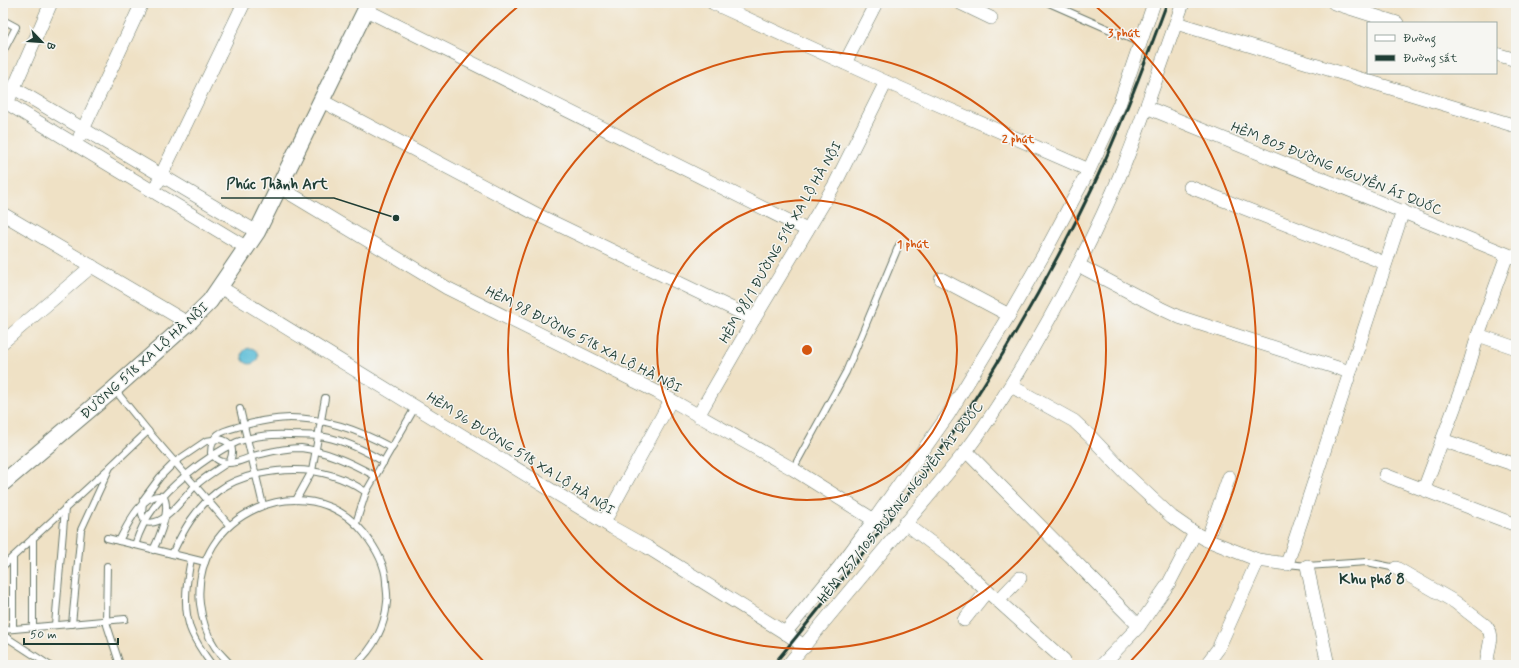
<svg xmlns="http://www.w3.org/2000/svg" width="1519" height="668" viewBox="0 0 1519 668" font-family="Mynerve,sans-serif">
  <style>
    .water { fill: #59bcd7; stroke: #3c7c86 }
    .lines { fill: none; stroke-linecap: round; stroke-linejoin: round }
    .service-casing { stroke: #687667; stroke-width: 8 }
    .minor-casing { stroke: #687667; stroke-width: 14 }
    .tertiary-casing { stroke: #687667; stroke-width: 18 }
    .service { stroke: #fff; stroke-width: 6 }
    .minor { stroke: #fff; stroke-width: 13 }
    .tertiary { stroke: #fff; stroke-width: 16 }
    .rail { stroke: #1f3d34; stroke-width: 3 }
    .ring { fill: none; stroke: #d45610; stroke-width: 2 }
    .labels { text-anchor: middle; stroke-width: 3; stroke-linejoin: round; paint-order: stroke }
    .street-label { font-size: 14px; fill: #1f3d34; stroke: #f6f6f2 }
    .quarter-label { font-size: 16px; font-weight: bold; fill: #1f3d34; stroke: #f6f6f2 }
    .centre { fill: #d45610; stroke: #f6f6f2; stroke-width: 2 }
    .ring-label { font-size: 12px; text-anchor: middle; font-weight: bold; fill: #d45610; stroke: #f6f6f2; stroke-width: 3; stroke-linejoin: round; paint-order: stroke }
    .leader { fill: none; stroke: #1f3d34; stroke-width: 1.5 }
    .callout-dot { fill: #1f3d34; stroke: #f6f6f2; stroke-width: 1.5 }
    .callout-label { font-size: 15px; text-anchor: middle; font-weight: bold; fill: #1f3d34; stroke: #f6f6f2; stroke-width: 3; stroke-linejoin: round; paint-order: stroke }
  </style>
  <rect width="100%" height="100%" fill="#f6f6f2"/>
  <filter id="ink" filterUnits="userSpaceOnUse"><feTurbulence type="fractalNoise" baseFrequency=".025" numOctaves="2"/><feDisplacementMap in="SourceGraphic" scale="8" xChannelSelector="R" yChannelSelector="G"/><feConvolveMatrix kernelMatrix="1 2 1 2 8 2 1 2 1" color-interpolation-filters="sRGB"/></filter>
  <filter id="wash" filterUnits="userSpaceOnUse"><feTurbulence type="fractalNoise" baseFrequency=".012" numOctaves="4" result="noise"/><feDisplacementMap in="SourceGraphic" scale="16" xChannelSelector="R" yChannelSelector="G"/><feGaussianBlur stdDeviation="0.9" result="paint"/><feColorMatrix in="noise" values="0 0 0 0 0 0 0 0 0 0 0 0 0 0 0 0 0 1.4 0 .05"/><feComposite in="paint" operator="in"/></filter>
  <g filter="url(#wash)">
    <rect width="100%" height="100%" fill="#efe1c5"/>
    <!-- water -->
    <circle class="water" cx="250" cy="356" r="8"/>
  </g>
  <g filter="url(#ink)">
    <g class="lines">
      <!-- service casing -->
      <g class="service-casing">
        <g id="service">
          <polyline points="1049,3 1140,43"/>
          <polyline points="3,20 16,27 3,52"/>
          <polyline points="240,409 263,505"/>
          <polyline points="148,431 229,525"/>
          <path d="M219,439C231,441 235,449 230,461C220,468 203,478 195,486C183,498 164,528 145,522L142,514L143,500L160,477L175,462L206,441Z"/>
          <polyline points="793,469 846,372 899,245"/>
          <path d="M375,476C352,463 327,451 301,448C289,448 273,451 261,454C249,456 235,466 223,462C218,461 214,457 211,453C211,432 223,431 241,426C257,422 273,418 290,418C326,418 361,431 392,448"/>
          <polyline points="296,500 312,471 325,398"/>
          <polyline points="356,523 366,492 416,406"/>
          <polyline points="107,538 205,562"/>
          <path d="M119,541C127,526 141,493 163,496C172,508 159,538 153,550"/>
          <path d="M135,545C145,514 161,496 186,475C202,462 219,450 237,442C255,435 273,434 291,435C302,435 314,435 325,437C345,441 366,451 384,462"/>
          <path d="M172,554C184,529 195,509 218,491C230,482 244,477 258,474C295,466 333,469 366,492"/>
          <polyline points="13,557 13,629"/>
          <path d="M191,559C187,580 183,603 189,624C191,635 205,656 212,665"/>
          <polyline points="1287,564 1307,566 1367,562 1396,568"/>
          <polyline points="3,566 107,470"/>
          <polyline points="107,566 106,622 120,665"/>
          <polyline points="72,624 81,530 110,467 148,431 115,390"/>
          <polyline points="55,625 65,508"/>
          <polyline points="33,628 33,538"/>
          <polyline points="3,630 125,619"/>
          <polyline points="3,635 49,665"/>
          <path d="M231,665C226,659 219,653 215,647C206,634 202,619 200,604C190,515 306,462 364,533C375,547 385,563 386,581C386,588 388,596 387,602C385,627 373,649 355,665"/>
        </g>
      </g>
      <!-- minor casing -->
      <g class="minor-casing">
        <g id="minor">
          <polyline points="51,3 9,99 10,105 247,248"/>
          <polyline points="713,3 886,82 1089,170"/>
          <polyline points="960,3 991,18"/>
          <polyline points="1334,3 1397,23"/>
          <polyline points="366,10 807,230"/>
          <polyline points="1176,23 1516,126"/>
          <polyline points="1496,54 1516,60"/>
          <polyline points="845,63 876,3"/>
          <polyline points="14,88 257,232"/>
          <polyline points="322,101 540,216 754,319"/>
          <polyline points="1146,107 1516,258"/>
          <polyline points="80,136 142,3"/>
          <polyline points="158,182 244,3"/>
          <polyline points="279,187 447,288 657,392 793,469 874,520"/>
          <polyline points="1190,187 1385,263"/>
          <polyline points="3,214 188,323"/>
          <polyline points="1078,265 1160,308 1179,317 1350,372"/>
          <polyline points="941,279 1009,315"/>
          <polyline points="220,287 613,528 647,547 790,636 805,647"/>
          <polyline points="1478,335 1516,348"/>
          <polyline points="3,342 92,266"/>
          <polyline points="1011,386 1074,421 1091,437 1127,475 1172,517 1195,533 1207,540 1258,560 1287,564 1403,211"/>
          <polyline points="698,416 754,319 835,184 886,82"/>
          <polyline points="1442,440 1516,465"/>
          <polyline points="966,451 1139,626"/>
          <polyline points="1385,475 1516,525"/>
          <polyline points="1424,489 1465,379 1478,335 1507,255"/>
          <polyline points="604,522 671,400"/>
          <polyline points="905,523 950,557 987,591"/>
          <polyline points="1207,540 1229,477"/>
          <polyline points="1307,566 1328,665"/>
          <polyline points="1396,568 1455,602 1486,626 1490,632 1491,638 1486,665"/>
          <polyline points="998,601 1020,578"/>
          <polyline points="964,620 987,591 1064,660"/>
          <polyline points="785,633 840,566 874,520 948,415 1009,315 1045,252 1089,170 1119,105 1154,3"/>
          <path d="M788,665L966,451C992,417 1014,381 1035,344C1068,287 1098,229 1123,168C1145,114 1163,58 1183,3"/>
          <polyline points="1102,665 1139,626 1169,583 1195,533"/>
          <polyline points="1206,665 1218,649 1258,560"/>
        </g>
      </g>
      <!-- tertiary casing -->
      <g class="tertiary-casing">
        <polyline id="tertiary" points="3,483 114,389 188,323 210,301 257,232 369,3"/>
      </g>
      <!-- service -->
      <use href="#service" class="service"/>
      <!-- minor -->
      <use href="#minor" class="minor"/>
      <!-- tertiary -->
      <use href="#tertiary" class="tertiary"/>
      <!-- rail -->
      <path class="rail" d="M773,665C806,626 838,585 870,544C899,507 928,470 954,431C1007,351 1055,267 1096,180C1123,122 1145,63 1167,3"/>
    </g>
  </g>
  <!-- distance rings -->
  <g class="ring">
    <circle cx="807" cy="350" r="150"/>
    <circle cx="807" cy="350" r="299"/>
    <path d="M487 665A449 449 0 0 1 521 4M1093 4A449 449 0 0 1 1127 665"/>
  </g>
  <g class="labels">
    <!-- street labels -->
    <g class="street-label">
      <text transform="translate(1337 168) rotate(22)" y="5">HẺM 805 ĐƯỜNG NGUYỄN ÁI QUỐC</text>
      <text transform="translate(780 242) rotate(-60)" y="5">HẺM 98/1 ĐƯỜNG 518 XA LỘ HÀ NỘI</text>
      <text transform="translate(584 339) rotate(27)" y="5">HẺM 98 ĐƯỜNG 518 XA LỘ HÀ NỘI</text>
      <text transform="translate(144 360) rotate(-42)" y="5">ĐƯỜNG 518 XA LỘ HÀ NỘI</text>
      <text transform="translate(521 453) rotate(32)" y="5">HẺM 96 ĐƯỜNG 518 XA LỘ HÀ NỘI</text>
      <text transform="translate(900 502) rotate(-51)" y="5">HẺM 757/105 ĐƯỜNG NGUYỄN ÁI QUỐC</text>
    </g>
    <!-- quarter labels -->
    <g class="quarter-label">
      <text x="1372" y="584">Khu phố 8</text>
    </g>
  </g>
  <circle cx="807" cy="350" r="6" class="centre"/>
  <g class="ring-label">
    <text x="1124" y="37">3 phút</text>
    <text x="1018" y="143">2 phút</text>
    <text x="913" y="248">1 phút</text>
  </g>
  <!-- callouts -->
  <path class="leader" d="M396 218L334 198H221"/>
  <circle class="callout-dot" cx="396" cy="218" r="4"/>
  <g class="callout-label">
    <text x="277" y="189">Phúc Thành Art</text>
  </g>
  <!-- margin -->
  <rect width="1519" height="668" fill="none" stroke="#f6f6f2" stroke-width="16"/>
  <!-- legend -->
  <rect x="1367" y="22" width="130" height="52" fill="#f6f6f2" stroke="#a0aca6"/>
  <rect x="1375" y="35" width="20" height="6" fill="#ffffff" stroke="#a0aca6"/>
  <text x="1403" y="42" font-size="12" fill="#1f3d34">Đường</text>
  <rect x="1375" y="55" width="20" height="6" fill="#1f3d34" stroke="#a0aca6"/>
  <text x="1403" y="62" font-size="12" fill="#1f3d34">Đường sắt</text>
  <!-- north arrow -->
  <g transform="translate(42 42) rotate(115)" stroke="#f6f6f2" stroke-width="3" paint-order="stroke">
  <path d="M0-3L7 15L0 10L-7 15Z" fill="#1f3d34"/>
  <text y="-6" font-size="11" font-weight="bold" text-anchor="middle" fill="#1f3d34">B</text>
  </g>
  <!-- scale -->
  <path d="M24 638v6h94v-6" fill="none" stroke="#1f3d34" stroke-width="2"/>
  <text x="30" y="638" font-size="12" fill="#1f3d34" stroke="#f6f6f2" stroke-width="3" paint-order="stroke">50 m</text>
</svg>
